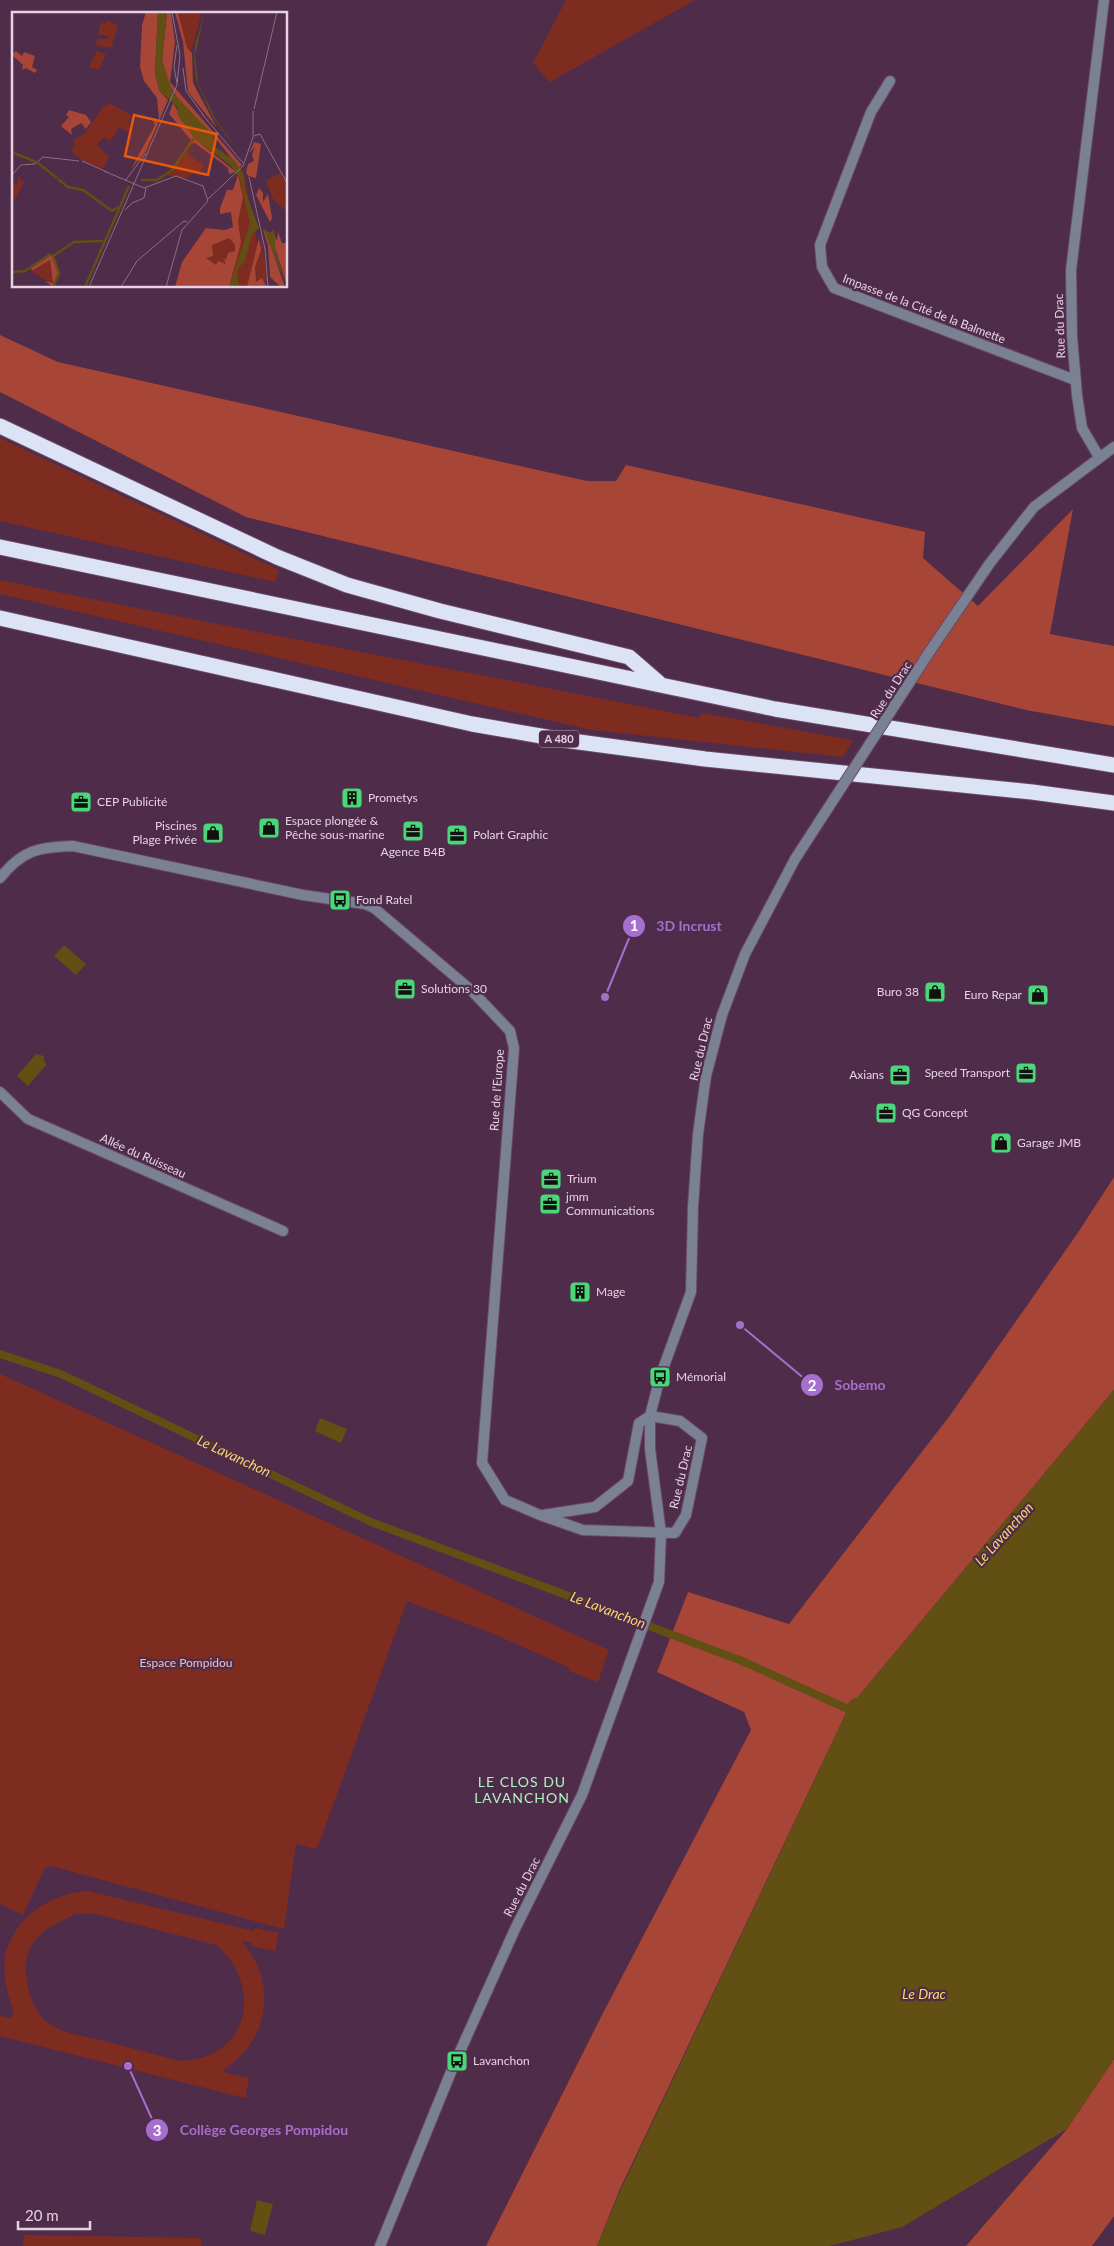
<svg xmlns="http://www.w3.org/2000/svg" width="1114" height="2246" viewBox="0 0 1114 2246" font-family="Lato,sans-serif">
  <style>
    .green { fill: #7f2c20; fill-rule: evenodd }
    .forest { fill: #a74536 }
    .water { fill: #614f13 }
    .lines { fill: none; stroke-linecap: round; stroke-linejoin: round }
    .stream { stroke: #614f13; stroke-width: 8 }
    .street-casing { stroke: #6a4a66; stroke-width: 12 }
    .highway-casing { stroke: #6a4a66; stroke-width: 17 }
    .street { stroke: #7a8194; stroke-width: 10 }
    .highway { stroke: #dce3f6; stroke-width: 15 }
    .street-bridge-casing { stroke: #6a4a66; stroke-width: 12; stroke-linecap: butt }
    .street-bridge { stroke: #7a8194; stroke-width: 10 }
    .labels { text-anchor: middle; stroke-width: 4.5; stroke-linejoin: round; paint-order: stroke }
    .shield { fill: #4e2c4a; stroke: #b9a0b5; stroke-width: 1 }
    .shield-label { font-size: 11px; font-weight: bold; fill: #e7d1e3 }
    .street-label { font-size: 12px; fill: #e7d1e3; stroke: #4e2c4a }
    .poi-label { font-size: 12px; fill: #e7d1e3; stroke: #4e2c4a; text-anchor: start }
    .park-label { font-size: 12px; fill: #f7c0b5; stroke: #4e2c4a }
    .water-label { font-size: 14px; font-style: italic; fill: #fad66d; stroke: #4e2c4a }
    .neighbourhood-label { font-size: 14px; letter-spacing: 1px; fill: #aef3bd; stroke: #4e2c4a }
    .inset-river { fill: none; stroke: #614f13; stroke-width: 2.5 }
    .inset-road { fill: none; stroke: #8b6e87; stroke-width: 1 }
    .view { fill: #e8590c; fill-opacity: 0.15; stroke: #e8590c; stroke-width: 2.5 }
    .inset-edge { fill: none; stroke: #e7d1e3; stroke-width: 2.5 }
    .leader { fill: none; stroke: #a66ecd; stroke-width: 2 }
    .callout-dot { fill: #a66ecd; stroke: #4e2c4a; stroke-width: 2 }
    .mark-label { font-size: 15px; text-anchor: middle; font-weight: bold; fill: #fff }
    .callout-label { font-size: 14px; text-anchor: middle; font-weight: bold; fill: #a66ecd; stroke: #4e2c4a; stroke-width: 4.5; stroke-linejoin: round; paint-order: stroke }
  </style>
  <rect width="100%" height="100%" fill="#4e2c4a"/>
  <!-- green -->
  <g class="green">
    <polygon points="566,0 695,0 550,82 533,63"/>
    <polygon points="0,438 279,570 275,582 0,521"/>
    <path d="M0,580C233,629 466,671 699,718L702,713L853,740L843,757L592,730L0,594Z"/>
    <polygon points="0,1374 609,1650 598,1682 569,1671 568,1667 494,1634 407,1601 320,1841 316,1849 296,1844 284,1929 51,1866 45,1868 23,1915 0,1904"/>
    <path d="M88,1891L254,1931L255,1928L279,1933L275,1951L251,1946L252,1943L241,1941C278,1980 270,2042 223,2070L224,2072L249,2078L245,2098L0,2036V2016L10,2018L14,2013C8,1994 1,1972 6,1952C17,1915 52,1893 88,1891ZM76,1914H96L216,1945C246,1968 257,2019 224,2046C213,2056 196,2060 181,2061C155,2054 129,2048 103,2041C84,2036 62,2034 46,2021C33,2010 26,1986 26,1969C26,1937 50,1926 76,1914Z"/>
    <polygon points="24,2235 201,2238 201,2246 23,2246"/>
  </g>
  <!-- forest -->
  <g class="forest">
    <polygon points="0,335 58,362 587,481 616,481 626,465 925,532 923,558 978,606 1073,509 1050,634 1114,646 1114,726 1026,710 246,517 0,392"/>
    <polygon points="1114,1177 1114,1390 848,1709 620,2189 597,2246 486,2246 603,2013 751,1730 744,1712 657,1672 688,1592 789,1624 951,1414 1077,1234"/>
    <polygon points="1114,2059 1114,2216 1092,2246 966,2246 1067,2129"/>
  </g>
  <!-- water -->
  <g class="water">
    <polygon points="64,945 86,964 76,975 54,956"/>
    <polygon points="36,1054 44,1056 44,1062 47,1064 28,1086 17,1076"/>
    <polygon points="1114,1390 1114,2059 1067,2129 902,2227 830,2246 597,2246 621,2189 848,1709"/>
    <polygon points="320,1418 347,1429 341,1443 315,1431"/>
    <polygon points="257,2200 273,2204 265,2235 250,2231"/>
  </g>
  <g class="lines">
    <!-- stream -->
    <polyline class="stream" points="0,1354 61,1374 371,1522 742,1661 848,1709 855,1702"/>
    <!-- street casing -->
    <g class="street-casing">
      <g id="street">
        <polyline points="890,81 871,112 820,245 822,267 834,288 1075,380"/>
        <polyline points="1099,457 1082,428 1077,395 1072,337 1071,270 1104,0"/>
        <polyline points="930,651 990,563 1034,507 1114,447"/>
        <path d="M0,878C22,850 39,847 73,846L303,895L365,904L374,908L471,990L510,1031L514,1048L482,1463L505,1500L540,1515L583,1530L675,1533L686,1515L702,1438L680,1421L650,1416"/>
        <polyline points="0,1092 28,1119 283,1231"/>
        <polyline points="543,1515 595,1507 628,1481 639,1423 650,1416"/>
        <polyline points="380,2246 453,2067 515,1929 582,1795 659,1582 661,1533 650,1449 650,1416 660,1377 691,1292 693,1207 698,1134 706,1076 722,1015 745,954 795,859"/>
      </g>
    </g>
    <!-- highway casing -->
    <g class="highway-casing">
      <g id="highway">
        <polyline points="0,426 277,557 347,585 440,611 629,657 659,683"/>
        <polyline points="0,547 775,709 1114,765"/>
        <polyline points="0,618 472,724 564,740 705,759 1032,792 1114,803"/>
      </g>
    </g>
    <!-- street -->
    <use href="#street" class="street"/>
    <!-- highway -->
    <use href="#highway" class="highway"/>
    <!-- street-bridge casing -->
    <g class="street-bridge-casing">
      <polyline id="street-bridge" points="795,859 930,651"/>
    </g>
    <!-- street-bridge -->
    <use href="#street-bridge" class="street-bridge"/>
  </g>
  <!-- icons -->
  <defs>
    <g id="building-square" transform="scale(1.125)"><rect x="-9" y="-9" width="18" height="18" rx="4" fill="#49d778" stroke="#4e2c4a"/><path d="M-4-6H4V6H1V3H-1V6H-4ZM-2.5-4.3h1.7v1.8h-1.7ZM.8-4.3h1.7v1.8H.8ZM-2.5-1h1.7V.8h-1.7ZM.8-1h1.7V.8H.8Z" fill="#111"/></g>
    <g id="office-square" transform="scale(1.125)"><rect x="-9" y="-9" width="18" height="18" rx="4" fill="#49d778" stroke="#4e2c4a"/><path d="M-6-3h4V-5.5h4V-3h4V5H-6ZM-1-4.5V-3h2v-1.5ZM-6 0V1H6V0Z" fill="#111"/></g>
    <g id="shop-square" transform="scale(1.125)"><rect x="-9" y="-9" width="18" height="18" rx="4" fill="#49d778" stroke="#4e2c4a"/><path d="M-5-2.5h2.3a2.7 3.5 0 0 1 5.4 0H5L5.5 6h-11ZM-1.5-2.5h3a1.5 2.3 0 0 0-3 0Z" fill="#111"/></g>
    <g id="bus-square" transform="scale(1.125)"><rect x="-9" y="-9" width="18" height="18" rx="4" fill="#49d778" stroke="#4e2c4a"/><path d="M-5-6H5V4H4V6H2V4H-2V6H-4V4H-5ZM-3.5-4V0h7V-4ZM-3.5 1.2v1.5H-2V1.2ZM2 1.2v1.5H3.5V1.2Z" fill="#111"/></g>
  </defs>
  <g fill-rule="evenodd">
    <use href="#building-square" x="352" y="798"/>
    <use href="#office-square" x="81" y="802"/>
    <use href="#shop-square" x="269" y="828"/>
    <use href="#office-square" x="413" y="831"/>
    <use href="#shop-square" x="213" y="833"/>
    <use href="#office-square" x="457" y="835"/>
    <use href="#bus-square" x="340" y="900"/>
    <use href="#office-square" x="405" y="989"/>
    <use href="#shop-square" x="935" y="992"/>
    <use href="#shop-square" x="1038" y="995"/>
    <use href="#office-square" x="1026" y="1073"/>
    <use href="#office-square" x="900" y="1075"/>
    <use href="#office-square" x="886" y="1113"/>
    <use href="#shop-square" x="1001" y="1143"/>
    <use href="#office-square" x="551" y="1179"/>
    <use href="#office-square" x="550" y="1204"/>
    <use href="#building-square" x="580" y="1292"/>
    <use href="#bus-square" x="660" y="1377"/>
    <use href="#bus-square" x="457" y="2061"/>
  </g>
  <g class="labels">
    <!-- shield labels -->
    <rect class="shield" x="539" y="730.5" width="40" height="17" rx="4"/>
    <g class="shield-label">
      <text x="559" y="743">A 480</text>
    </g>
    <!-- street labels -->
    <g class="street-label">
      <text transform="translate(924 309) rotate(21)" y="4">Impasse de la Cité de la Balmette</text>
      <text transform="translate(1060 326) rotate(-92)" y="4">Rue du Drac</text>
      <text transform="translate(891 690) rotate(-57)" y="4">Rue du Drac</text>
      <text transform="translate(701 1049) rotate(-77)" y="4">Rue du Drac</text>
      <text transform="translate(497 1090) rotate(-86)" y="4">Rue de l'Europe</text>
      <text transform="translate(143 1156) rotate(24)" y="4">Allée du Ruisseau</text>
      <text transform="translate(681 1477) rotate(-77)" y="4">Rue du Drac</text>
      <text transform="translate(522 1887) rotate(-63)" y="4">Rue du Drac</text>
    </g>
    <!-- poi labels -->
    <g class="poi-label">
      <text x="368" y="802">Prometys</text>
      <text x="97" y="806">CEP Publicité</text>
      <text x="285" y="825">Espace plongée &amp;<tspan x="285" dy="14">Pêche sous-marine</tspan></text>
      <text x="197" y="830" text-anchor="end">Piscines<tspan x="197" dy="14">Plage Privée</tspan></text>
      <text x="473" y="839">Polart Graphic</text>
      <text x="413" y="856" text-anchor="middle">Agence B4B</text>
      <text x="356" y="904">Fond Ratel</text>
      <text x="421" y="993">Solutions 30</text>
      <text x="919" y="996" text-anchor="end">Buro 38</text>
      <text x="1022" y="999" text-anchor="end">Euro Repar</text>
      <text x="1010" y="1077" text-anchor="end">Speed Transport</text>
      <text x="884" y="1079" text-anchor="end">Axians</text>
      <text x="902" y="1117">QG Concept</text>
      <text x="1017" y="1147">Garage JMB</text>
      <text x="567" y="1183">Trium</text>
      <text x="566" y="1201">jmm<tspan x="566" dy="14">Communications</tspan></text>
      <text x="596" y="1296">Mage</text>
      <text x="676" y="1381">Mémorial</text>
      <text x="473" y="2065">Lavanchon</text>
    </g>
    <!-- park labels -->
    <g class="park-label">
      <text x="186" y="1667">Espace Pompidou</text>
    </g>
    <!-- water labels -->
    <g class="water-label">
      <text transform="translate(234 1456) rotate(25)" y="5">Le Lavanchon</text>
      <text transform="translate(1004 1534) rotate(-48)" y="5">Le Lavanchon</text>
      <text transform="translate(608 1610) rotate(21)" y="5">Le Lavanchon</text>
      <text x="924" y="1999">Le Drac</text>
    </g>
    <!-- neighbourhood labels -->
    <g class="neighbourhood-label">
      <text x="522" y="1787">LE CLOS DU<tspan x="522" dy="16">LAVANCHON</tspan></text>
    </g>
  </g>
  <!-- overview -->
  <g transform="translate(12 12)">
    <rect width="275" height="275" fill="#4e2c4a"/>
    <path d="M167,0H190L179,40L174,36ZM95,8L106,14L99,36L83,33L85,27H95L96,24L86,22L89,10L94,12ZM85,39L94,42L87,58L77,55ZM97,91L119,103L117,113L121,124L108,115L98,129L92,125L85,133L97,145L91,157L71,149L58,138L63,134L62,128L73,121L90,96ZM179,135L176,143L192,153L187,162L184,159L175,166L155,164ZM231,157L246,235L249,234V219L255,269L244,271L245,257L242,275H214L225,235L218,199L228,177L224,164ZM268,161L275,173V200L261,187L254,169ZM6,164L12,170L0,192V170L5,173ZM217,226L223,233V239L214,248L212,247L214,252L204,253L194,246L200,232ZM38,248L41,268L40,272L20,260Z" fill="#7f2c20"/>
    <path d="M134,0H146L143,60L147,78L156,88L134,139L119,157L143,113L141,109L145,110L147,107L145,86L132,69L128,55L130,13ZM155,0H159L163,30L158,70L230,153L227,156L201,123L167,89L156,70L150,48ZM163,0H166L175,36L180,41L181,71L205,116L176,80L171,30ZM4,39L10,44L12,40L23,44L20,55L25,58L23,61L14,56L10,58L11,53L0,43ZM161,91L183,127L224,160L217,162L216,156L183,131L177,132L179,128L157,102ZM57,98L74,103L79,110L74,117L69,111L59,117L60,123L49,114L57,105L54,103ZM242,130L249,132L244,166L236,164L234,160L236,152L242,149L240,143L243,134L237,142ZM226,163L231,185L226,209L229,231L217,275H163L170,250L194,216L213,218L221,215L219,200L208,202V196L215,178H221ZM217,226L223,233V239L216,241L214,248L211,246L214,252L206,249L204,253L194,246L201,244L200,233ZM247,176L251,181V190L256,182L260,206L258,210L244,183ZM251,218L254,221L273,275H269L258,265L256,233ZM266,220L270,231H275V273L262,233V222L265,229ZM247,226L249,238L243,255L244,270L250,266L255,275H235ZM37,242L42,245L47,262L41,275L33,269L41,271L38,248L20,259L19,256Z" fill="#a74536" fill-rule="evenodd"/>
    <path d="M146,0H155L150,48L161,81L201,123L203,135L222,148L231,161L233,179L247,216L239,224L233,249L225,258L227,275H217L238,212L228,166L218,153L183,127L165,102L166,96L147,78L143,60ZM193,0L183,43L186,71L204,108L230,144L201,106L184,67L182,48L183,33ZM251,216L258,221L262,217L264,241L275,275Z" fill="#614f13"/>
    <path class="inset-river" d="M2,141L24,150M26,151L45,166M46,167L56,175L71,178L100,199L106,195M129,168H145L160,158L182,126M0,260L13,259L39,242M41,275L47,261L41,244L62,230L91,229M73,275L117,174"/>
    <path class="inset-road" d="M171,56L174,79L192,104M165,71L162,55L165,33M242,97L265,0M190,102L231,151M242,124L248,122L275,171M70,149L95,160M92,159L132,176L164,164L191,174L196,189M0,163L9,153L23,152L31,145L67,149M237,165L253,237L256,275M113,169L134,141M196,187L231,154L241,125V99M113,198L120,191L132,186L134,176M77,275L165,73L168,43L160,0M109,275L125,249L172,209L175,210M154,275L170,218L196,189"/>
    <path class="view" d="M122,103L205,122L196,163L113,144Z"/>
    <rect width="275" height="275" class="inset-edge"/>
  </g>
  <!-- callouts -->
  <path class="leader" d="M605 997L634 926M740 1325L812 1385M128 2066L157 2130"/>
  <g class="callout-dot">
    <circle cx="605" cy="997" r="5"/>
    <circle cx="740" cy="1325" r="5"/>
    <circle cx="128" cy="2066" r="5"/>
    <circle cx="634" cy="926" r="12"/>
    <circle cx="812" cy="1385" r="12"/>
    <circle cx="157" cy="2130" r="12"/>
  </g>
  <g class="mark-label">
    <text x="634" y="931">1</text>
    <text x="812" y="1391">2</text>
    <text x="157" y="2136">3</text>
  </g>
  <g class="callout-label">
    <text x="689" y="931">3D Incrust</text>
    <text x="860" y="1390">Sobemo</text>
    <text x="264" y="2135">Collège Georges Pompidou</text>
  </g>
  <!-- scale -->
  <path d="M18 2221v8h72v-8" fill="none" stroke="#e7d1e3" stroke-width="2.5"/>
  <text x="25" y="2221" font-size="15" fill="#e7d1e3" stroke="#4e2c4a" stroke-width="4" paint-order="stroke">20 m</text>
</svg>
